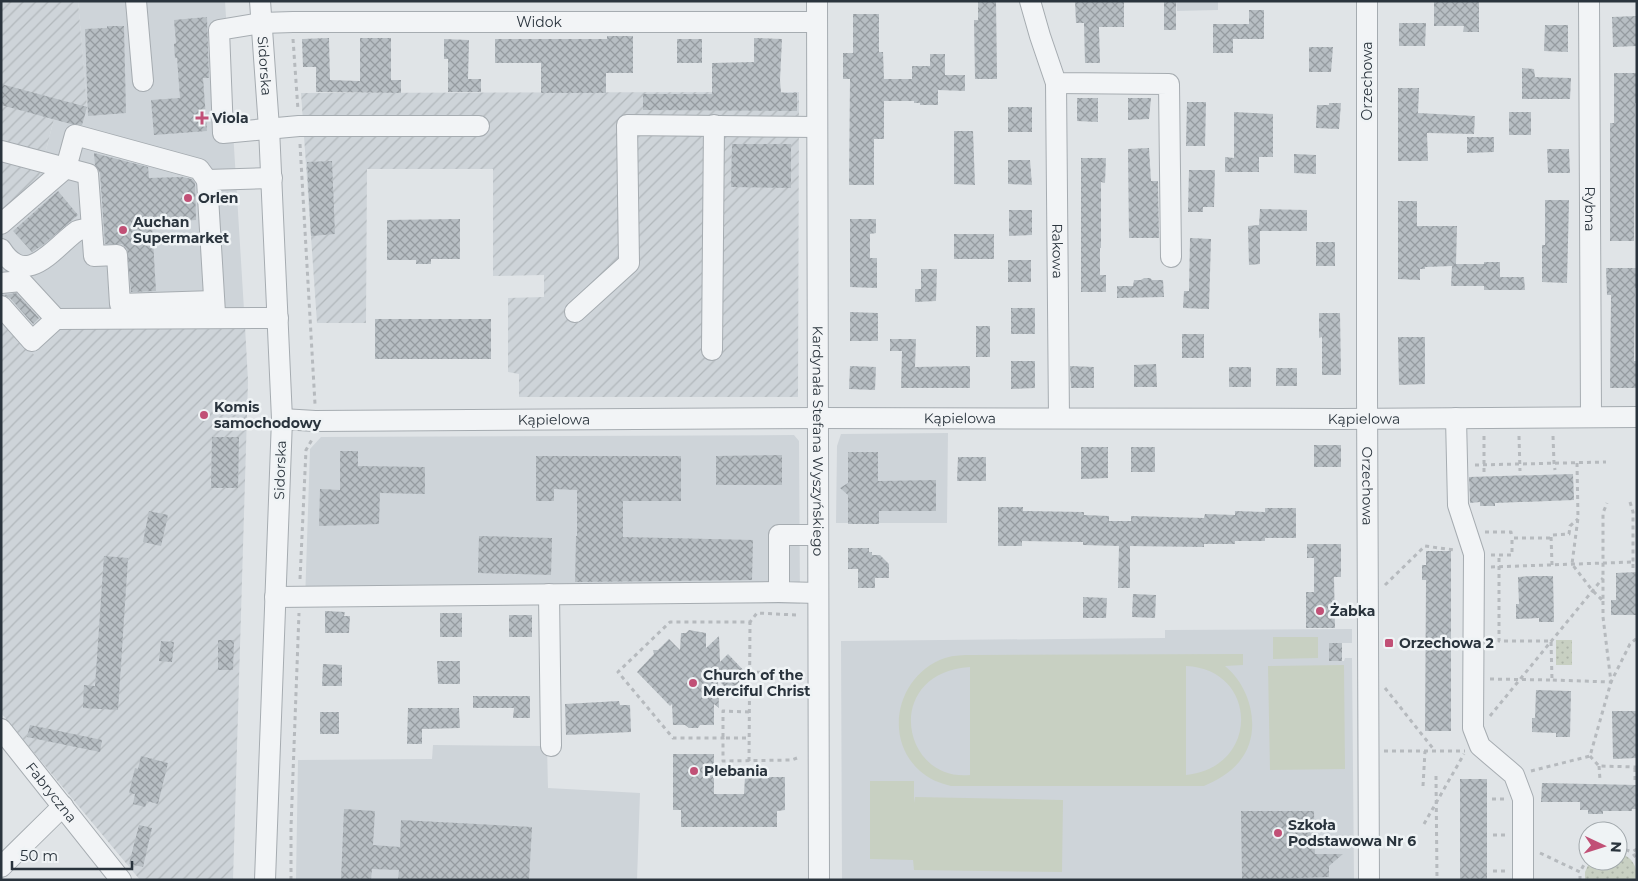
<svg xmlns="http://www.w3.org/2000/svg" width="1638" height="881" viewBox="0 0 1638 881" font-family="Montserrat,sans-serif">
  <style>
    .built { fill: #ced4d9 }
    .industrial { fill: url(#industrial-furrows) }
    .park { fill: url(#park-dots) }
    .pitch { fill: #c8d0c2; fill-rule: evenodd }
    .building { fill: url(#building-cross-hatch) }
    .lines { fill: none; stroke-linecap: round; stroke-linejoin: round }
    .minor-casing { stroke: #a6acb1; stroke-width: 22 }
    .path { stroke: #b6babe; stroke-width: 3; stroke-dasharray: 4 4; stroke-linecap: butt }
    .minor { stroke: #f2f4f6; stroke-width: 20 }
    .poi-dot { fill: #c15076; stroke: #eff3f5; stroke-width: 2 }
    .labels { text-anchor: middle; stroke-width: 5; stroke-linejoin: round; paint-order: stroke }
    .street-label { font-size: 14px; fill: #2a343d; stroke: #eff3f5 }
    .poi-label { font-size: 14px; font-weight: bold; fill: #2a343d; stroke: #eff3f5; text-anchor: start }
  </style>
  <defs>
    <pattern id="industrial-furrows" width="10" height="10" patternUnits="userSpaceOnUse" patternTransform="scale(1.25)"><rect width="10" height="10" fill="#ced4d9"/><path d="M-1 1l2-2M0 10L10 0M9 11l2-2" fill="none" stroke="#b1b7bb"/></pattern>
    <pattern id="park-dots" width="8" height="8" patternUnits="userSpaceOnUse" patternTransform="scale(1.25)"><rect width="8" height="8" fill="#c8d0c2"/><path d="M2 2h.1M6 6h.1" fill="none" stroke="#acb3a8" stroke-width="1.8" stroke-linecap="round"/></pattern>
    <pattern id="building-cross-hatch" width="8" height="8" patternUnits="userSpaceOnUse" patternTransform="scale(1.25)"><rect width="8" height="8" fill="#b7bec3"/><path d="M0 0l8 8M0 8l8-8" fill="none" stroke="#959ba0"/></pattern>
  </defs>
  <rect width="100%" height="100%" fill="#e0e4e7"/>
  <!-- built -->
  <g class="built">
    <polygon points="78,1 225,1 245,326 37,359 1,320 1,212 39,177 54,119 87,107"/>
    <polygon points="1176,1 1218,1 1218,10 1177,11"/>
    <polygon points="948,433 947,523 836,523 837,446 841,434"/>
    <polygon points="794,435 799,441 800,604 553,601 305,602 310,449 321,437"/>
    <polygon points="1352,629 1352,643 1329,643 1330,661 1344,661 1345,658 1352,658 1354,880 842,880 841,641 1165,638 1165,630"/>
    <polygon points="433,745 547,746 548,788 640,793 637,880 296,880 298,760 432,759"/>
  </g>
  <!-- industrial -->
  <g class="industrial">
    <polygon points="1,1 78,1 87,107 82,127 235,169 54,119 39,177 1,212"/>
    <polygon points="799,92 798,397 519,397 519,374 508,372 508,298 544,297 544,275 493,276 493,169 367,169 366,323 317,323 301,93"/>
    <polygon points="1,320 37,358 70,326 245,326 248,381 233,880 140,880 1,713"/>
  </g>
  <!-- park -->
  <g class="park">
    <rect x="1556" y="640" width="16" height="25"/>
    <path d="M1618,852C1632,857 1637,865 1637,880H1585V872L1590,861H1618Z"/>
  </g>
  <!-- pitch -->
  <g class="pitch">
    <polygon points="1273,637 1318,637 1318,658 1273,659"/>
    <path d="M1243,654V665L1225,666C1252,688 1263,734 1239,762C1229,774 1217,780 1204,786H951C939,783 929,779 920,771C882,737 898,674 945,658C954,655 963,655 972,655ZM1186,666C1258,669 1261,767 1186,775ZM970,667V775C901,782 882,673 970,667Z"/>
    <polygon points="1344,665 1345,769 1270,770 1268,666"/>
    <polygon points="870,781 914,781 914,803 915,797 1063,800 1062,872 914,870 913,860 870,859"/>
  </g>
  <!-- building -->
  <g class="building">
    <polygon points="978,1 996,1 997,79 975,79 974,20 978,20"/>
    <polygon points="1075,1 1124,1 1124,27 1099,27 1100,63 1085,63 1084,23 1076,23"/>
    <polygon points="1434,1 1479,1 1479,32 1463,32 1464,26 1434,26"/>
    <rect x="1164" y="2" width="12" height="28"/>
    <polygon points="1249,10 1264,10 1264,39 1233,39 1233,53 1213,53 1213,24 1249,24"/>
    <polygon points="853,14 879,14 879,52 883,52 884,79 912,79 912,66 930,66 930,54 945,54 945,75 965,75 965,91 938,90 938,105 920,105 920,103 914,103 914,101 884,101 884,139 874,139 874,185 849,185 850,79 843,79 843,53 853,53"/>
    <polygon points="1637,16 1637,46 1613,47 1612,17"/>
    <polygon points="207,17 209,78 203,78 207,131 154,135 151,100 180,98 177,58 175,58 174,44 176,43 174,20"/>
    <polygon points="1399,23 1426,23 1425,46 1399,46"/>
    <polygon points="1545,25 1568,25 1568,52 1544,51"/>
    <polygon points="107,26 124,26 126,113 88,116 85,29 107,28"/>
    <polygon points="607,36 633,36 633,73 606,73 606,93 541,93 541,63 495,63 495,39 607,39"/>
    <polygon points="329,38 330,80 360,81 360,38 391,38 391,80 401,80 401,93 316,92 316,67 303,67 302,39"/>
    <polygon points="754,38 782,39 780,80 781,93 797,93 797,111 643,110 643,94 712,94 712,63 754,62"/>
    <polygon points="444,39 469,40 468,79 481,79 481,92 448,92 448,59 444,59"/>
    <rect x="677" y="39" width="25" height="24"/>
    <polygon points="1309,47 1333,47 1331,72 1309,72"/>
    <polygon points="1522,68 1534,69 1535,77 1571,78 1570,99 1522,99"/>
    <polygon points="1614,73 1637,73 1637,103 1635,103 1634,241 1610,241 1610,123 1614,123"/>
    <polygon points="1,84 87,107 82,125 71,124 1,105"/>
    <polygon points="1398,88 1419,88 1418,113 1475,116 1474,134 1427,133 1428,161 1398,161"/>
    <polygon points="1077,98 1098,98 1098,122 1077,121"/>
    <polygon points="1128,98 1151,98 1149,119 1128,120"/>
    <polygon points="1187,102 1206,102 1205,146 1186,146"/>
    <polygon points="1329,103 1341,103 1339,129 1316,128 1317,105 1329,105"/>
    <rect x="1008" y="107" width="24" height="25"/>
    <polygon points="1234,112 1273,114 1273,157 1259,157 1259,172 1225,172 1225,157 1234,158"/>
    <rect x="1509" y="112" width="22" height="23"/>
    <polygon points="954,131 973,131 975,185 954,184"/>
    <polygon points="1467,137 1494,137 1494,152 1467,153"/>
    <polygon points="732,144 791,144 791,188 731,187"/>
    <polygon points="1149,148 1151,181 1158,181 1159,238 1129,238 1128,149"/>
    <polygon points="1547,149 1569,149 1570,173 1548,173"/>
    <polygon points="94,153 148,167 149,178 182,177 192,179 195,183 196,220 152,223 156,291 131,292 127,249 122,244 105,244 100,173 95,165"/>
    <polygon points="1294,154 1316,155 1316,174 1294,173"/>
    <polygon points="1081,158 1106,158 1105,183 1101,182 1101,248 1100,248 1100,275 1106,275 1106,292 1081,292"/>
    <polygon points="1008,160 1030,160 1032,185 1008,184"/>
    <polygon points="332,161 335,234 311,236 307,162"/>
    <polygon points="1189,170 1215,170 1214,207 1203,207 1203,212 1188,212"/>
    <polygon points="58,191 78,215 43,245 32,252 13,231"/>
    <polygon points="1545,200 1569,200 1567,283 1542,282 1542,245 1545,245"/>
    <polygon points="1398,201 1417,201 1417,226 1457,226 1456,264 1484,264 1484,262 1500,262 1500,277 1524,277 1525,290 1484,290 1484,286 1451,286 1452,266 1425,267 1425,269 1420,269 1420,280 1398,279"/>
    <polygon points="1260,209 1307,210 1307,231 1260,231 1260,264 1249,265 1248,226 1259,225"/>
    <polygon points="1009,210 1032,210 1032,235 1009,236"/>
    <polygon points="460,219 460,259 431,259 431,264 416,264 416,260 387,260 387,220"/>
    <polygon points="850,219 876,219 876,233 870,234 870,258 877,258 877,288 850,287"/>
    <rect x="954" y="234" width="40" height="25"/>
    <polygon points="1190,238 1211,239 1209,309 1183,308 1184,291 1189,291"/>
    <rect x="1316" y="242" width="19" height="24"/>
    <rect x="1008" y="260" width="23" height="22"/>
    <polygon points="1606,268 1637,268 1637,288 1635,288 1634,361 1637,361 1637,388 1610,388 1611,295 1607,295"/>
    <polygon points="921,269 937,269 936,301 915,302 915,289 921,289"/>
    <polygon points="1144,278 1150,278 1152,280 1163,280 1164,297 1117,298 1117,286 1133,286 1134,280 1141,280"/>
    <polygon points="16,293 39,318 33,324 10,298 4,295"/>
    <rect x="1011" y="308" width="24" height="26"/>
    <polygon points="850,312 878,313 878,341 850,341"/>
    <polygon points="1319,313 1340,313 1341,375 1322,375 1322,337 1319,338"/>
    <rect x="375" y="319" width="116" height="40"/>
    <rect x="976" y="326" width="14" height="31"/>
    <rect x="1182" y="334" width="22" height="24"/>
    <polygon points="1398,337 1425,337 1425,384 1399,385"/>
    <polygon points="890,339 916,339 915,367 970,366 970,388 901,388 902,351 890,351"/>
    <polygon points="1011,361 1035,361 1035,388 1011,389"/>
    <polygon points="1156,364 1157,387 1134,387 1134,365"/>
    <polygon points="850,366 876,367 875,390 849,389"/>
    <polygon points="1070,366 1094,367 1094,388 1071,388"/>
    <rect x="1229" y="367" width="22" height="20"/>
    <rect x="1276" y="368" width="21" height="18"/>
    <polygon points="212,437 239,437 238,488 211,488"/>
    <rect x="1314" y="445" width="27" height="22"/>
    <polygon points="1081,447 1108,447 1108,478 1081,479"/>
    <rect x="1131" y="447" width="24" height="25"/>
    <polygon points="340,451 358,451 358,466 425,467 425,494 380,493 379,524 319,526 320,489 340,490"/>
    <polygon points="848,452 878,452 878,481 936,480 936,511 879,511 879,524 848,524 848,495 840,488 848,483"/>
    <polygon points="782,455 782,485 716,485 716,456"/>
    <polygon points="536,456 681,456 681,501 623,501 623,537 753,540 752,580 575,582 576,536 577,536 577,490 554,489 554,501 536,501"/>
    <polygon points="958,457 986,457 986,481 957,481"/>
    <polygon points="1573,474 1574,500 1495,503 1495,506 1480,506 1480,502 1470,503 1469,477"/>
    <polygon points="998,507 1023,507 1023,511 1084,512 1084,515 1109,516 1109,521 1131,521 1131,516 1204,518 1205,514 1235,515 1235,511 1265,512 1265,508 1296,508 1296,538 1265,538 1265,541 1235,541 1235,544 1204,544 1204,547 1130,546 1130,588 1118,588 1119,546 1083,545 1083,542 1022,541 1022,546 998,546"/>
    <polygon points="149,511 168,515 161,546 143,542"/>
    <polygon points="479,536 552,538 551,575 478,573"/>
    <polygon points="1307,544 1341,544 1341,577 1334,577 1335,628 1306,628 1306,592 1314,592 1314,558 1307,558"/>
    <polygon points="848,548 869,548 869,552 872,552 872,555 880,555 889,564 889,578 875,578 875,588 858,588 858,569 848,569"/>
    <polygon points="1426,551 1451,551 1451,731 1425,731 1426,580 1422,580 1422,565 1426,565"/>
    <polygon points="104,556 128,558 118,710 83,708 84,685 95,686"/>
    <polygon points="1637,572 1637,615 1611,615 1611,600 1616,600 1616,573"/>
    <polygon points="1533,576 1553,576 1554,622 1539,622 1539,618 1516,619 1516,604 1519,604 1518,577"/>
    <polygon points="1133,594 1156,595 1155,618 1132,617"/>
    <polygon points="1083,597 1107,598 1106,618 1083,618"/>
    <polygon points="325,611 345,612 344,616 350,616 349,633 325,633"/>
    <rect x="440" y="613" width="22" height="24"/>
    <rect x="509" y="615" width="23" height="22"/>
    <polygon points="689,630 706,633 706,648 719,636 720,662 728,654 748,675 729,691 718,680 719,708 714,704 714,725 700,725 698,728 689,728 685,725 673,725 672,704 670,706 637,672 654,654 653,650 658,650 669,639 680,650 681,633 686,633"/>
    <polygon points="218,640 234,640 233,670 218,670"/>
    <polygon points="161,641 174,642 172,662 159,661"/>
    <rect x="1329" y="643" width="13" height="18"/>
    <polygon points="437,661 460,661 460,684 438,684"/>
    <polygon points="323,664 342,665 342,686 322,686"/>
    <polygon points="1536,690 1571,691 1570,737 1556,737 1556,733 1532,732 1532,718 1535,718"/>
    <polygon points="473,696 530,696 530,718 513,718 514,708 473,708"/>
    <polygon points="619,701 620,705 630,705 631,732 566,735 565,704"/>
    <polygon points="408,708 459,708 460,728 422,729 422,744 407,744"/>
    <polygon points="1612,711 1637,711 1637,758 1613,759"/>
    <rect x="320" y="712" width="19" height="22"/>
    <polygon points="30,725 102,740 100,752 27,737"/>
    <polygon points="673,754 714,754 714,794 744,794 745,777 785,777 785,810 777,811 777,827 681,827 681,810 673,810"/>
    <polygon points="141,756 168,763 158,804 147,801 145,807 133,804 135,794 129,793 135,768 138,769"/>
    <rect x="1460" y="779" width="27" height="101"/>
    <polygon points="1542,783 1637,785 1637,809 1632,809 1632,811 1603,811 1603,814 1588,814 1588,810 1580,810 1580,802 1541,802"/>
    <polygon points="344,809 375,811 373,845 400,847 401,820 532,827 529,880 398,880 399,870 372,869 371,880 341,880"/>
    <polygon points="1241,811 1314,811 1315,854 1343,854 1329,866 1329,877 1242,880"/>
    <polygon points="139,825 152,828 143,867 129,864"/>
  </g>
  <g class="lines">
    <!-- minor casing -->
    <g class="minor-casing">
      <g id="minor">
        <polyline points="136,1 143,81"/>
        <path id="s1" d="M260,1L269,128L282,419L265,880"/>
        <path id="s2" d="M817,1L819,880"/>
        <polyline points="1030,1 1040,36 1056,83 1169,84 1171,257"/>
        <path id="s3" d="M1367,1V391L1369,880"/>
        <path id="s4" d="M1589,1L1591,417"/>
        <path id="s5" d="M1056,83L1059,418"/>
        <path id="s6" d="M479,126H299L223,133L219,30L261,23L293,22H817"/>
        <polyline points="1,151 88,174 94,256 117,255 120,304 214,301"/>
        <polyline points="1,224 66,168 75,135 199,169 207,180"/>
        <path d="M1,249C27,290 55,246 77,231C81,229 87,229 92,229"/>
        <polyline points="1,283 21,281 56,319"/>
        <polyline points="1,306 32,341 56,319 278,318"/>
        <polyline points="575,312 629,263 627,125 817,127"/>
        <polyline points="215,313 207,180 272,178"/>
        <polyline points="712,350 714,125"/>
        <polyline points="1456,418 1458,505 1474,554 1473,728 1480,746 1514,775 1523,799 1523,880"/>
        <path id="s7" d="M282,419L315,421L817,418L1340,419L1637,417"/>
        <polyline points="818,535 779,535 779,592 818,593"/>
        <polyline points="549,594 551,746"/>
        <polyline points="275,597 779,592"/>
        <path id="s8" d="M1,729L121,880"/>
        <polyline points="1,867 63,806"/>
      </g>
    </g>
    <!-- path -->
    <g class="path">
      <polyline points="293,39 298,110"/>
      <polyline points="300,144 315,404"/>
      <polyline points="1519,436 1520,471"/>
      <polyline points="1553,436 1554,463 1555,470"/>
      <polyline points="1577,463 1578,518 1572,564 1592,590 1603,601 1603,513 1607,503"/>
      <polyline points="1475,465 1606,462"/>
      <polyline points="1484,472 1484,436"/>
      <polyline points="1630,502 1633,512 1633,562 1637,562"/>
      <polyline points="1485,532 1511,532 1512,538"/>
      <polyline points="1491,555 1512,555 1512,538 1551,538"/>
      <polyline points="1552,565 1551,535 1569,534 1570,526 1578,519"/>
      <polyline points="1491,567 1633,562 1633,573"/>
      <polyline points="300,579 306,450 313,438"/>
      <polyline points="1385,585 1425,546 1454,550"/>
      <polyline points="1603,601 1603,617 1611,682 1630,644 1637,638"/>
      <polyline points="796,615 757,613 750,622 670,622 618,672 673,738 723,738 723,761 792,760 797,758"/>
      <polyline points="749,672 797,673"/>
      <polyline points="1490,679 1552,680 1551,641 1499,641 1499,555"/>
      <polyline points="1385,688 1435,751"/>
      <polyline points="749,712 723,711 723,738 749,738"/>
      <polyline points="1490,716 1603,578"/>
      <polyline points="1384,751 1465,751"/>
      <polyline points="1590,756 1599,766 1637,767"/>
      <polyline points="749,761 750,622"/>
      <polyline points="1599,766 1600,780"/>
      <polyline points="1531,771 1590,756 1611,682 1552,680"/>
      <polyline points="1436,776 1437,880"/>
      <polyline points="1635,780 1635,767"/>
      <polyline points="1423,786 1425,751"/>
      <polyline points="1492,799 1504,799"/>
      <polyline points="1424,824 1464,754"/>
      <polyline points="1493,835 1507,835"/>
      <polyline points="1618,847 1632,852"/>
      <polyline points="1637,849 1632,852 1637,859"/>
      <polyline points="1540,853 1580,872 1588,857"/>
      <polyline points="1493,871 1507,871"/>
      <polyline points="291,880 291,827 299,613"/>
      <polyline points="1580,880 1580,872"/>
    </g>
    <!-- minor -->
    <use href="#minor" class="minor"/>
  </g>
  <!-- markers -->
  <g class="poi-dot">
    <path d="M199.5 110.5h5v5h5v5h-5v5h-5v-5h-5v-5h5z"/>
    <circle cx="188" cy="198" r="5"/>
    <circle cx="123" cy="230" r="5"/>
    <circle cx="204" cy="415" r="5"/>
    <circle cx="1320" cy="611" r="5"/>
    <rect x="1384" y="638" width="10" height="10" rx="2.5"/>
    <circle cx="693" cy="683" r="5"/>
    <circle cx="694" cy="771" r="5"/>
    <circle cx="1278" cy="833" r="5"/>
  </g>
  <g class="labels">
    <!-- street labels -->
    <g class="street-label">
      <text dy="5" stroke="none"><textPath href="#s6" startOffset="680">Widok</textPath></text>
      <text dy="5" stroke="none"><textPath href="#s1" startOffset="65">Sidorska</textPath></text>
      <text transform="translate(1367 81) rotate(-90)" y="5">Orzechowa</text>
      <text dy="5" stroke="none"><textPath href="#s4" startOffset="208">Rybna</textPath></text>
      <text dy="5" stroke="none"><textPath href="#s5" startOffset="168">Rakowa</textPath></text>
      <text dy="5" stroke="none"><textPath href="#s7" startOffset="678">Kąpielowa</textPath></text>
      <text dy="5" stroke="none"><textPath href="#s7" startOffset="272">Kąpielowa</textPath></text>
      <text dy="5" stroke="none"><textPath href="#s7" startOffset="1082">Kąpielowa</textPath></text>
      <text dy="5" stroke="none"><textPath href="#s2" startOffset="440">Kardynała Stefana Wyszyńskiego</textPath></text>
      <text transform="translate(280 470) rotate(-88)" y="5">Sidorska</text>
      <text dy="5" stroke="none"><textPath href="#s3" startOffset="485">Orzechowa</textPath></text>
      <text dy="5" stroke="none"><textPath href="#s8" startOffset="81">Fabryczna</textPath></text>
    </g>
    <!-- poi labels -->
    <g class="poi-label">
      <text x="212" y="123">Viola</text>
      <text x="198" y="203">Orlen</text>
      <text x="133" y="227">Auchan<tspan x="133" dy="16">Supermarket</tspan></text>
      <text x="214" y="412">Komis<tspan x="214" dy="16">samochodowy</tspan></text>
      <text x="1330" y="616">Żabka</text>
      <text x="1399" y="648">Orzechowa 2</text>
      <text x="703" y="680">Church of the<tspan x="703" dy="16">Merciful Christ</tspan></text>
      <text x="704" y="776">Plebania</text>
      <text x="1288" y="830">Szkoła<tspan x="1288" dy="16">Podstawowa Nr 6</tspan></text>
    </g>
  </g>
  <!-- border -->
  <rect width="1638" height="881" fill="none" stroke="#2a343d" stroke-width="5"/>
  <!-- north arrow -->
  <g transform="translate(1603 846) rotate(94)"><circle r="24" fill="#eff3f5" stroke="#a0a7ab"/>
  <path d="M0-4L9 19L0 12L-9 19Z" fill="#c15076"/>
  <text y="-8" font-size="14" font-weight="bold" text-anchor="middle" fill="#2a343d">N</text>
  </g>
  <!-- scale -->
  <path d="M12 861v8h120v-8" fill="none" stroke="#2a343d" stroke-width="2.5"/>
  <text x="20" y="861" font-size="15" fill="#2a343d" stroke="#eff3f5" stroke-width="4" paint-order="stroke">50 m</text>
</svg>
